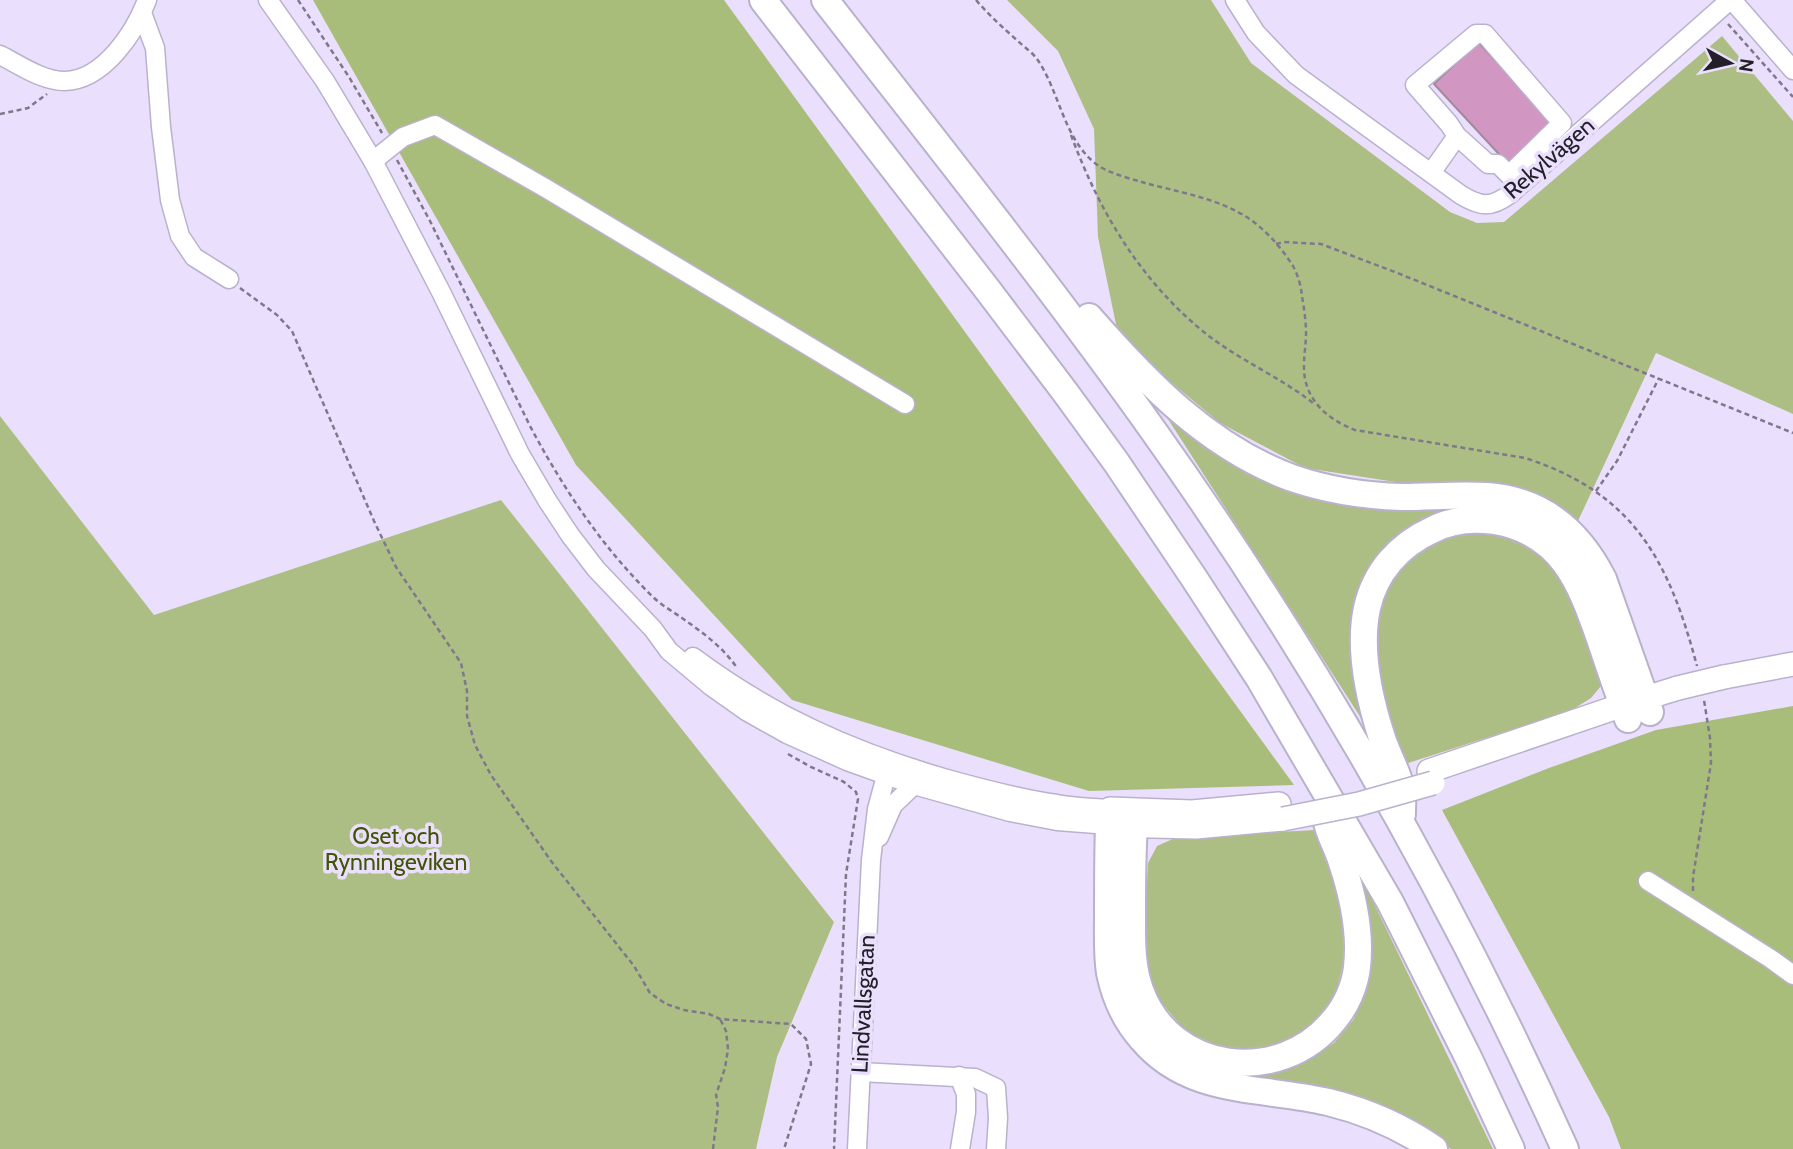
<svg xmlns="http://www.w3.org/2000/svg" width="1793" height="1149" viewBox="0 0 1793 1149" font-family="Cabin,sans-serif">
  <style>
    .green { fill: #adbe85 }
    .forest { fill: #a9bd7a }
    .building { fill: #d296c2; stroke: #a2899b; stroke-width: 2 }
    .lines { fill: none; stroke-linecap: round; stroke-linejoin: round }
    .minor-casing { stroke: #bab1cc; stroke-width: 21 }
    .major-casing { stroke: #bab1cc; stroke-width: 26 }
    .highway-casing { stroke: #bab1cc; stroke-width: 30 }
    .path { stroke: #7f788b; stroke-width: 2.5; stroke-dasharray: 5 3.5; stroke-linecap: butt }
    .minor { stroke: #fff; stroke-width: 18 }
    .major { stroke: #fff; stroke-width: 23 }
    .highway { stroke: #fff; stroke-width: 26 }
    .major-bridge-casing { stroke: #bab1cc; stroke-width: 26; stroke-linecap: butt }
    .major-bridge { stroke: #fff; stroke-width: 23 }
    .labels { text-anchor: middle; stroke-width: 7; stroke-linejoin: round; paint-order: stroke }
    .street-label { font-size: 23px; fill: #24202a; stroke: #eae0fd }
    .park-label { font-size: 23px; fill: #425304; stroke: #eae0fd }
  </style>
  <rect width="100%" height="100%" fill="#eae0fd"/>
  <!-- green -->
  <g class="green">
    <polygon points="1007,0 1211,0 1251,63 1450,212 1477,223 1504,222 1722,36 1793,121 1793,414 1656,353 1578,521 1514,487 1402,483 1305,468 1220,423 1119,339 1098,237 1094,129 1058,51"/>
    <polygon points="1164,413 1237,464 1477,507 1423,520 1385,549 1362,591 1372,735"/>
    <polygon points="0,416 154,615 501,500 834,922 777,1057 756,1149 0,1149"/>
    <path d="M1493,530C1504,534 1518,537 1529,542C1571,565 1587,630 1603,672L1601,686L1591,698L1572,710L1402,765L1375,664V616L1390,577L1419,548L1456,531Z"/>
    <polygon points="1315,830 1337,885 1347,948 1334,1001 1303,1034 1264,1048 1223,1048 1185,1031 1160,1001 1146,969 1144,935 1148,863 1157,846 1175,838"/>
    <polygon points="1363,881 1493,1149 1451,1149 1409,1122 1304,1085 1232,1073 1275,1072 1302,1064 1334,1043 1354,1019 1367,977 1371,929"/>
  </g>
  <!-- forest -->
  <g class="forest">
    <polygon points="313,0 724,0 1294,785 1089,791 792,700 576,465"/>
    <polygon points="1793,706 1793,1149 1621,1149 1609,1117 1442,810 1549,768 1656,730"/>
  </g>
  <!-- building -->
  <polygon class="building" points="1478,42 1555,124 1510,166 1434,84"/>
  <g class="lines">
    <!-- minor casing -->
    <g class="minor-casing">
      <g id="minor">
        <polyline points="268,0 325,81 373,161 441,292 520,454 547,500 570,535 596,569 653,629 669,651 712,687 746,711 787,734 847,761 914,785 1010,812 1057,821 1109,825"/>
        <path d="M1235,0L1256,33L1296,75L1461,195C1481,207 1491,208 1510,194L1730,0"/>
        <polyline points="1732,0 1793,70"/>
        <polyline points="142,13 155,48 161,127 170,200 180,236 194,257 229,279"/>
        <path d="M0,55C20,65 42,81 65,81C104,80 135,32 147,0"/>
        <polyline points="373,161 403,137 435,125 547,189 905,404"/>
        <polyline points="1431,173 1457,136 1488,164 1498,164 1509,175 1562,123 1485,34 1476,34 1415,85 1449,124 1457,136"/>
        <path d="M693,657C772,716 853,752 947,779C983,789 1020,799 1057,804C1074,807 1092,808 1110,809"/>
        <polyline points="879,837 893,805 914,785"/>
        <polyline points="1648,881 1771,959 1793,975"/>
        <polyline points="860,1072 975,1078 996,1088 998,1118 996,1149"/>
        <polyline points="959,1076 966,1094 966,1112 960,1149"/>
        <polyline points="857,1149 871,860 877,809 889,765"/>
      </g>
    </g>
    <!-- major casing -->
    <g class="major-casing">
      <g id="major">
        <polyline points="1724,677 1793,664"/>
        <polyline points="1429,771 1623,705 1678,688"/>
        <polyline points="1279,804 1192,812 1110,809 1109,825 1196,827 1283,819"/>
      </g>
    </g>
    <!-- highway casing -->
    <g class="highway-casing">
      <g id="highway">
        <polyline points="763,0 987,289 1065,392 1116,462 1194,578 1259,678 1390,902 1468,1057 1511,1149"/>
        <path d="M825,0C936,143 1050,285 1155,433C1314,657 1452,898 1565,1149"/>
        <path d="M1089,317C1147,383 1208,447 1292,478C1327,490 1365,496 1402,497C1430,497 1459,494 1487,496C1542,500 1579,532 1603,579L1650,712"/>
        <path d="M1402,814C1402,806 1403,796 1401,788C1398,773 1387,754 1382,738C1369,698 1358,650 1367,608C1375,572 1399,545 1432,530C1451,520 1473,518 1494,521C1562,532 1580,582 1600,639C1609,666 1618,692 1628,719"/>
        <path d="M1109,825C1108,855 1108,885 1108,915C1108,934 1107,954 1110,973C1115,997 1126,1021 1142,1039C1190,1096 1261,1086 1328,1102C1365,1111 1402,1127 1434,1149"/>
        <path d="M1134,826C1132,854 1132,883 1132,911C1132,938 1131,965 1140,990C1170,1074 1280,1087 1334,1020C1346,1006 1355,986 1357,967C1361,932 1353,896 1342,863C1338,848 1328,833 1326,818"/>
      </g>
    </g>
    <!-- path -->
    <g class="path">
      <polyline points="298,0 349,77 382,133"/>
      <path d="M976,0C989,15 1003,28 1018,41C1024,47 1032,52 1037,59C1060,92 1063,138 1096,164C1110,174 1129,178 1145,183C1175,191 1209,197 1236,211C1260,223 1279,244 1293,266C1298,275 1301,286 1302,296C1304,308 1306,321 1306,333C1306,344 1304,354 1304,365C1303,398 1326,419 1355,430L1525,458C1634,493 1669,561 1697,666"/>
      <polyline points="1728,24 1793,97"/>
      <polyline points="0,114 28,108 47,94"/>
      <path d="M1071,135C1100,213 1140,280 1205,333C1239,360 1280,377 1313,403"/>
      <path d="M397,160L430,221L530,426C563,488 602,547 652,596C661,605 672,611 682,618C702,632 724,648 737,668"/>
      <polyline points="1276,244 1284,242 1321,244 1395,272 1793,433"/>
      <polyline points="240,288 277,315 292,331 374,521 396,567 461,663 467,691 467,716 475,745 491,775 551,861 634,966 650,993 666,1004 684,1010 709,1014 720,1019 791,1024 806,1039 811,1064 784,1149"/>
      <polyline points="1596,491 1617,461 1659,378"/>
      <polyline points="788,754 809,766 844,782 856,792 858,799 846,874 834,1149"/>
      <polyline points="1693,891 1693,877 1711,763 1710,738 1704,700"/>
      <polyline points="713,1149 718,1107 716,1095 725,1068 728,1049 726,1031 720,1019"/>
    </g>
    <!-- minor -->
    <use href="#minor" class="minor"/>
    <!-- major -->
    <use href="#major" class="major"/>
    <!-- highway -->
    <use href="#highway" class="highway"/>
    <!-- major-bridge casing -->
    <g class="major-bridge-casing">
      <g id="major-bridge">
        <polyline points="1678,688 1724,677"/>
        <polyline points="1283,819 1359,804 1433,783"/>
      </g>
    </g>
    <!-- major-bridge -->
    <use href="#major-bridge" class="major-bridge"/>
  </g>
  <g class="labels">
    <!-- street labels -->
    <g class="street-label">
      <text transform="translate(1549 158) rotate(-41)" y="8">Rekylvägen</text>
      <text transform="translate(863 1004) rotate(-87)" y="8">Lindvallsgatan</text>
    </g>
    <!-- park labels -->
    <g class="park-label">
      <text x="396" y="844">Oset och<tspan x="396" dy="26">Rynningeviken</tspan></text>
    </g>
  </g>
  <!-- north arrow -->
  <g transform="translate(1730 63) rotate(98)" stroke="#eae0fd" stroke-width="5" paint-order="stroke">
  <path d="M0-5L12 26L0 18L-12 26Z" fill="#24202a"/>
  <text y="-10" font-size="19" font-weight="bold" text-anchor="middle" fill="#24202a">N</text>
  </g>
</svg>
